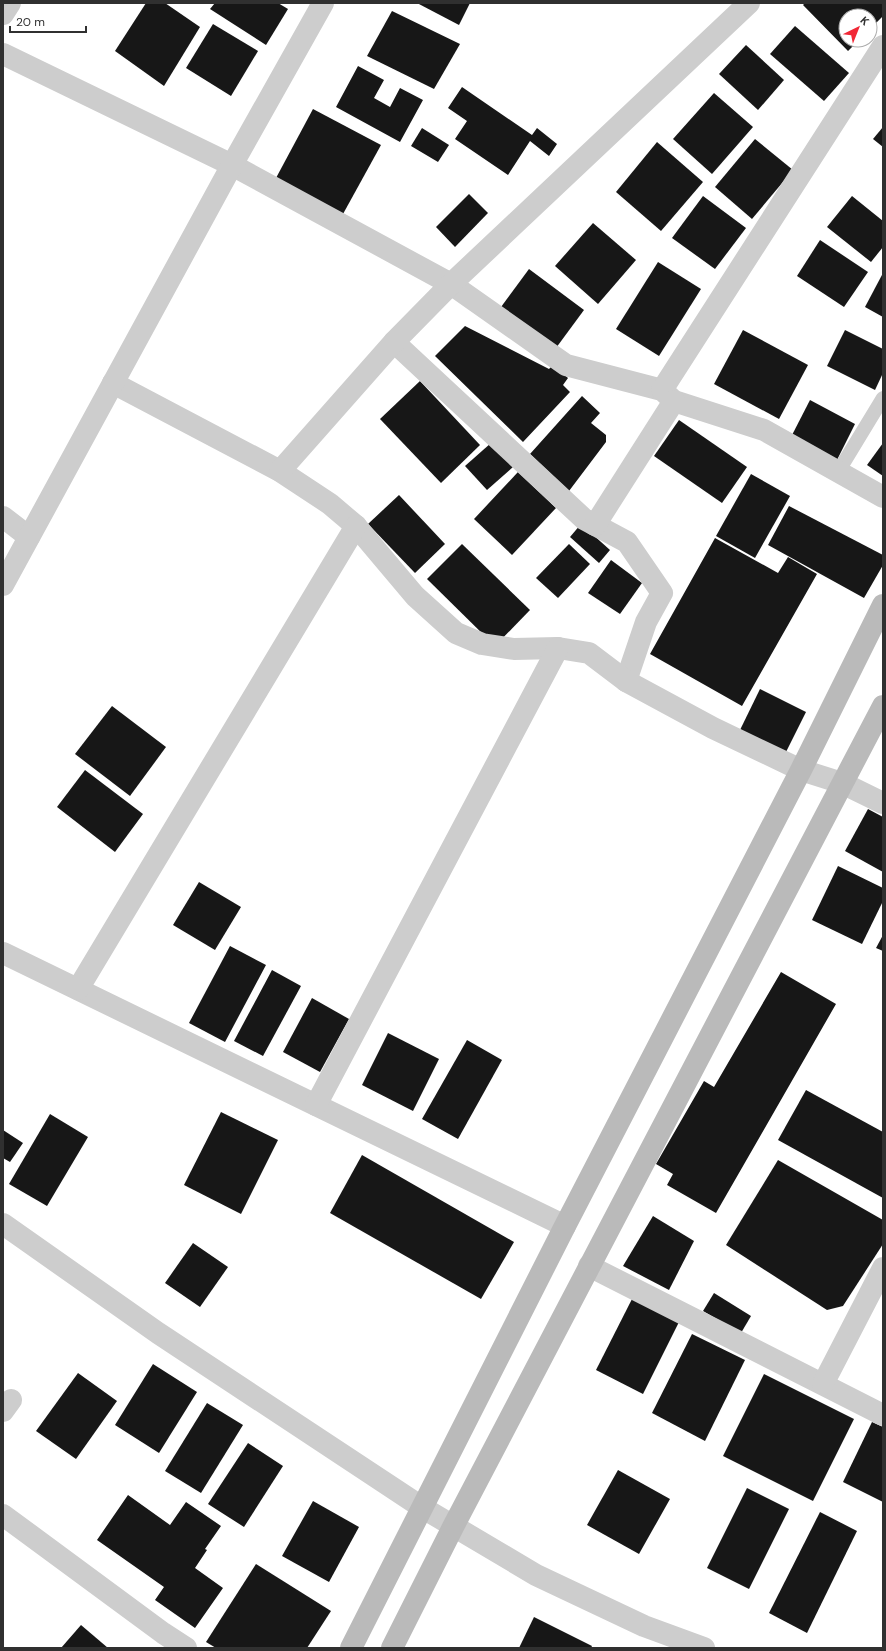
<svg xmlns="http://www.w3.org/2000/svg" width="886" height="1651" viewBox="0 0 886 1651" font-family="'DM Sans',sans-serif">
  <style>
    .building { fill: #171717 }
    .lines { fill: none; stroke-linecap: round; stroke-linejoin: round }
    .lane { stroke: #cdcdcd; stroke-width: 14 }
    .street { stroke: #cdcdcd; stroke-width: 22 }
    .secondary { stroke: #bababa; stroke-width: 22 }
  </style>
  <rect width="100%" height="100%" fill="#fff"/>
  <!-- building -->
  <g class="building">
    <polygon points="146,3 165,3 200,27 164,86 115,51"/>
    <polygon points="215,3 278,3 288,9 266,45 210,9"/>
    <polygon points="417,3 470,3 459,25"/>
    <polygon points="805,3 883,3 883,16 870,29 870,16 846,16 846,40 859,40 848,51 803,5"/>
    <polygon points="392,11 460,44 434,89 367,56"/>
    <polygon points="213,24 258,51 231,96 186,68"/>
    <polygon points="795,26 849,73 824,101 770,54"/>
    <polygon points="746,45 784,80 758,110 719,74"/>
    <polygon points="358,66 384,80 374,98 390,107 400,88 423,100 400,142 336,107"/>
    <polygon points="462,87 532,135 537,128 557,144 549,156 530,141 508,175 455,139 467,121 448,108"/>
    <polygon points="714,93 753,127 712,174 673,139"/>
    <polygon points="313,109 381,145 343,214 276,178"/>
    <polygon points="883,127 883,147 873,139"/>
    <polygon points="422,128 449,145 438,162 411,146"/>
    <polygon points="755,139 793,170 752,219 715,187"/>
    <polygon points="657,142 703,182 661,231 616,192"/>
    <polygon points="469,194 488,213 455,247 436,227"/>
    <polygon points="703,196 746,228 715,269 672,238"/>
    <polygon points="852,196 883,221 883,247 871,262 827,227"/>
    <polygon points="593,223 636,260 598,304 555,266"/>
    <polygon points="820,240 868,272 844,307 797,276"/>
    <polygon points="658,262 701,289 659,356 616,329"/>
    <polygon points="529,269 584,310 556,348 501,307"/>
    <polygon points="883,273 883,317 865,307"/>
    <polygon points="465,326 549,369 553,365 568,378 563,385 570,392 523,442 435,356"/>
    <polygon points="743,330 808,365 779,419 714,384"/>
    <polygon points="845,330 883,349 883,373 875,390 827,366"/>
    <polygon points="420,381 480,445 441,483 380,419"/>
    <polygon points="582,396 600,413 591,423 606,435 606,442 569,491 530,454"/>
    <polygon points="810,400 855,424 836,462 790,439"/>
    <polygon points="679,420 747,467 722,503 654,456"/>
    <polygon points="491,443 513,467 487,490 465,466"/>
    <polygon points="883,443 883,476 867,465"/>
    <polygon points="518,472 556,508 512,555 474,519"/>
    <polygon points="751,474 790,496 755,558 716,536"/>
    <polygon points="399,495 445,544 415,573 368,524"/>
    <polygon points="789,506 883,555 883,565 864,598 768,545"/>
    <polygon points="581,524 610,550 599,563 570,537"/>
    <polygon points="715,538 778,573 788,557 817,574 742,706 650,654"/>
    <polygon points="462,544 530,610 495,646 427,579"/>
    <polygon points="569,544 590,564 558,598 536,578"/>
    <polygon points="611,560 642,583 620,614 588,593"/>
    <polygon points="760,689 806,712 786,752 740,730"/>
    <polygon points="112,706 166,747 130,796 75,754"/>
    <polygon points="85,770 143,814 115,852 57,807"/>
    <polygon points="868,809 883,817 883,872 845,851"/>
    <polygon points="838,866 883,888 883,901 862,944 812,920"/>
    <polygon points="199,882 241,907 215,950 173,925"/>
    <polygon points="883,935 883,951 876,948"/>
    <polygon points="230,946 266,965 225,1042 189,1023"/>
    <polygon points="272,970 301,986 263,1056 234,1041"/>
    <polygon points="781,972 836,1004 716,1213 667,1185 673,1174 656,1164 704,1081 714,1087"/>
    <polygon points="312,998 349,1019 320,1072 283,1052"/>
    <polygon points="388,1033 439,1059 413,1111 362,1085"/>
    <polygon points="467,1040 502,1060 458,1139 422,1119"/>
    <polygon points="806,1090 883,1132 883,1198 778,1140"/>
    <polygon points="221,1112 278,1140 241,1214 184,1185"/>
    <polygon points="50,1114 88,1137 47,1206 9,1184"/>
    <polygon points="3,1130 23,1143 10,1162 3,1158"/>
    <polygon points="362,1155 514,1242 481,1299 330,1213"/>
    <polygon points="778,1160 883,1220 883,1244 843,1306 827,1310 726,1245"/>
    <polygon points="653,1216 694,1241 669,1290 623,1266"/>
    <polygon points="193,1243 228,1267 200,1307 165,1283"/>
    <polygon points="714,1293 751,1316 741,1333 703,1311"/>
    <polygon points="632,1299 679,1322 643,1394 596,1370"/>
    <polygon points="692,1334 745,1360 705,1441 652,1413"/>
    <polygon points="153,1364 197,1392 159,1453 115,1425"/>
    <polygon points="78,1373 117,1401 76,1459 36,1431"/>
    <polygon points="764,1374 854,1419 813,1501 723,1456"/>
    <polygon points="207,1403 243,1425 201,1493 165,1471"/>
    <polygon points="872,1422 883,1427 883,1502 843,1482"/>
    <polygon points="248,1443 283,1466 244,1527 208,1504"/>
    <polygon points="618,1470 670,1499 639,1554 587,1525"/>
    <polygon points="747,1488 789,1509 749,1589 707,1568"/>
    <polygon points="128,1495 170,1525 186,1502 221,1526 205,1549 207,1550 195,1568 223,1588 195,1628 155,1600 164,1587 97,1540"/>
    <polygon points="313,1501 359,1527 329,1582 282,1556"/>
    <polygon points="820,1512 857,1531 807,1633 769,1613"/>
    <polygon points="256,1564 331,1611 307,1648 216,1648 206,1642"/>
    <polygon points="534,1617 592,1646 591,1648 519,1648"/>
    <polygon points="81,1625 108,1648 61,1648"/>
  </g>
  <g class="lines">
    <!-- lane -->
    <polyline class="lane" points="838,472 883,398"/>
    <!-- street -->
    <g class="street">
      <polyline points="3,14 10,3"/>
      <polyline points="3,54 232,165 451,284 566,365 662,390 674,401 764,430 883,497"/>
      <polyline points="394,342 584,519 627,542 662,593 646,622 626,681"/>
      <polyline points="113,383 280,471 330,504 356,526 415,596 456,633 482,644 514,649 558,648 589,653 626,681 713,728 801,770 842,783 883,803"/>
      <polyline points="662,390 883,46"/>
      <polyline points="280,471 394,342 451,284 749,3"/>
      <polyline points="3,517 29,537"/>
      <polyline points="595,525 674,401"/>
      <polyline points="3,585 232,165 323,3"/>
      <polyline points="3,953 565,1226"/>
      <polyline points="78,989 356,526"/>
      <polyline points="316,1105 558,648"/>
      <polyline points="3,1224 158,1333 423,1508 536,1575 644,1626 704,1648"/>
      <polyline points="589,1266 883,1415"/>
      <polyline points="823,1384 883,1268"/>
      <polyline points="3,1411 11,1400"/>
      <polyline points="3,1515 163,1633 186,1648"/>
    </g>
    <!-- secondary -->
    <g class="secondary">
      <polyline points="351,1648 565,1226 801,770 883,605"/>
      <polyline points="392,1648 453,1527 883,706"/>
    </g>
  </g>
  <!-- border -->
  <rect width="886" height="1651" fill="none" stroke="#303030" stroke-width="8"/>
  <!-- north arrow -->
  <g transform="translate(858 28) rotate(43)"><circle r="19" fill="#ffffff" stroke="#acacac"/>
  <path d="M0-3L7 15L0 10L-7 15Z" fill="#f12836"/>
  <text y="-6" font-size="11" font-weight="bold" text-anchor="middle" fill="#303030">K</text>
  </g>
  <!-- scale -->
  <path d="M10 26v6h76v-6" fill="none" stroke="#303030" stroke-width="2"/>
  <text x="16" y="26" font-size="12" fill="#303030" stroke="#ffffff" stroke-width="3" paint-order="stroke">20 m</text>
</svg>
